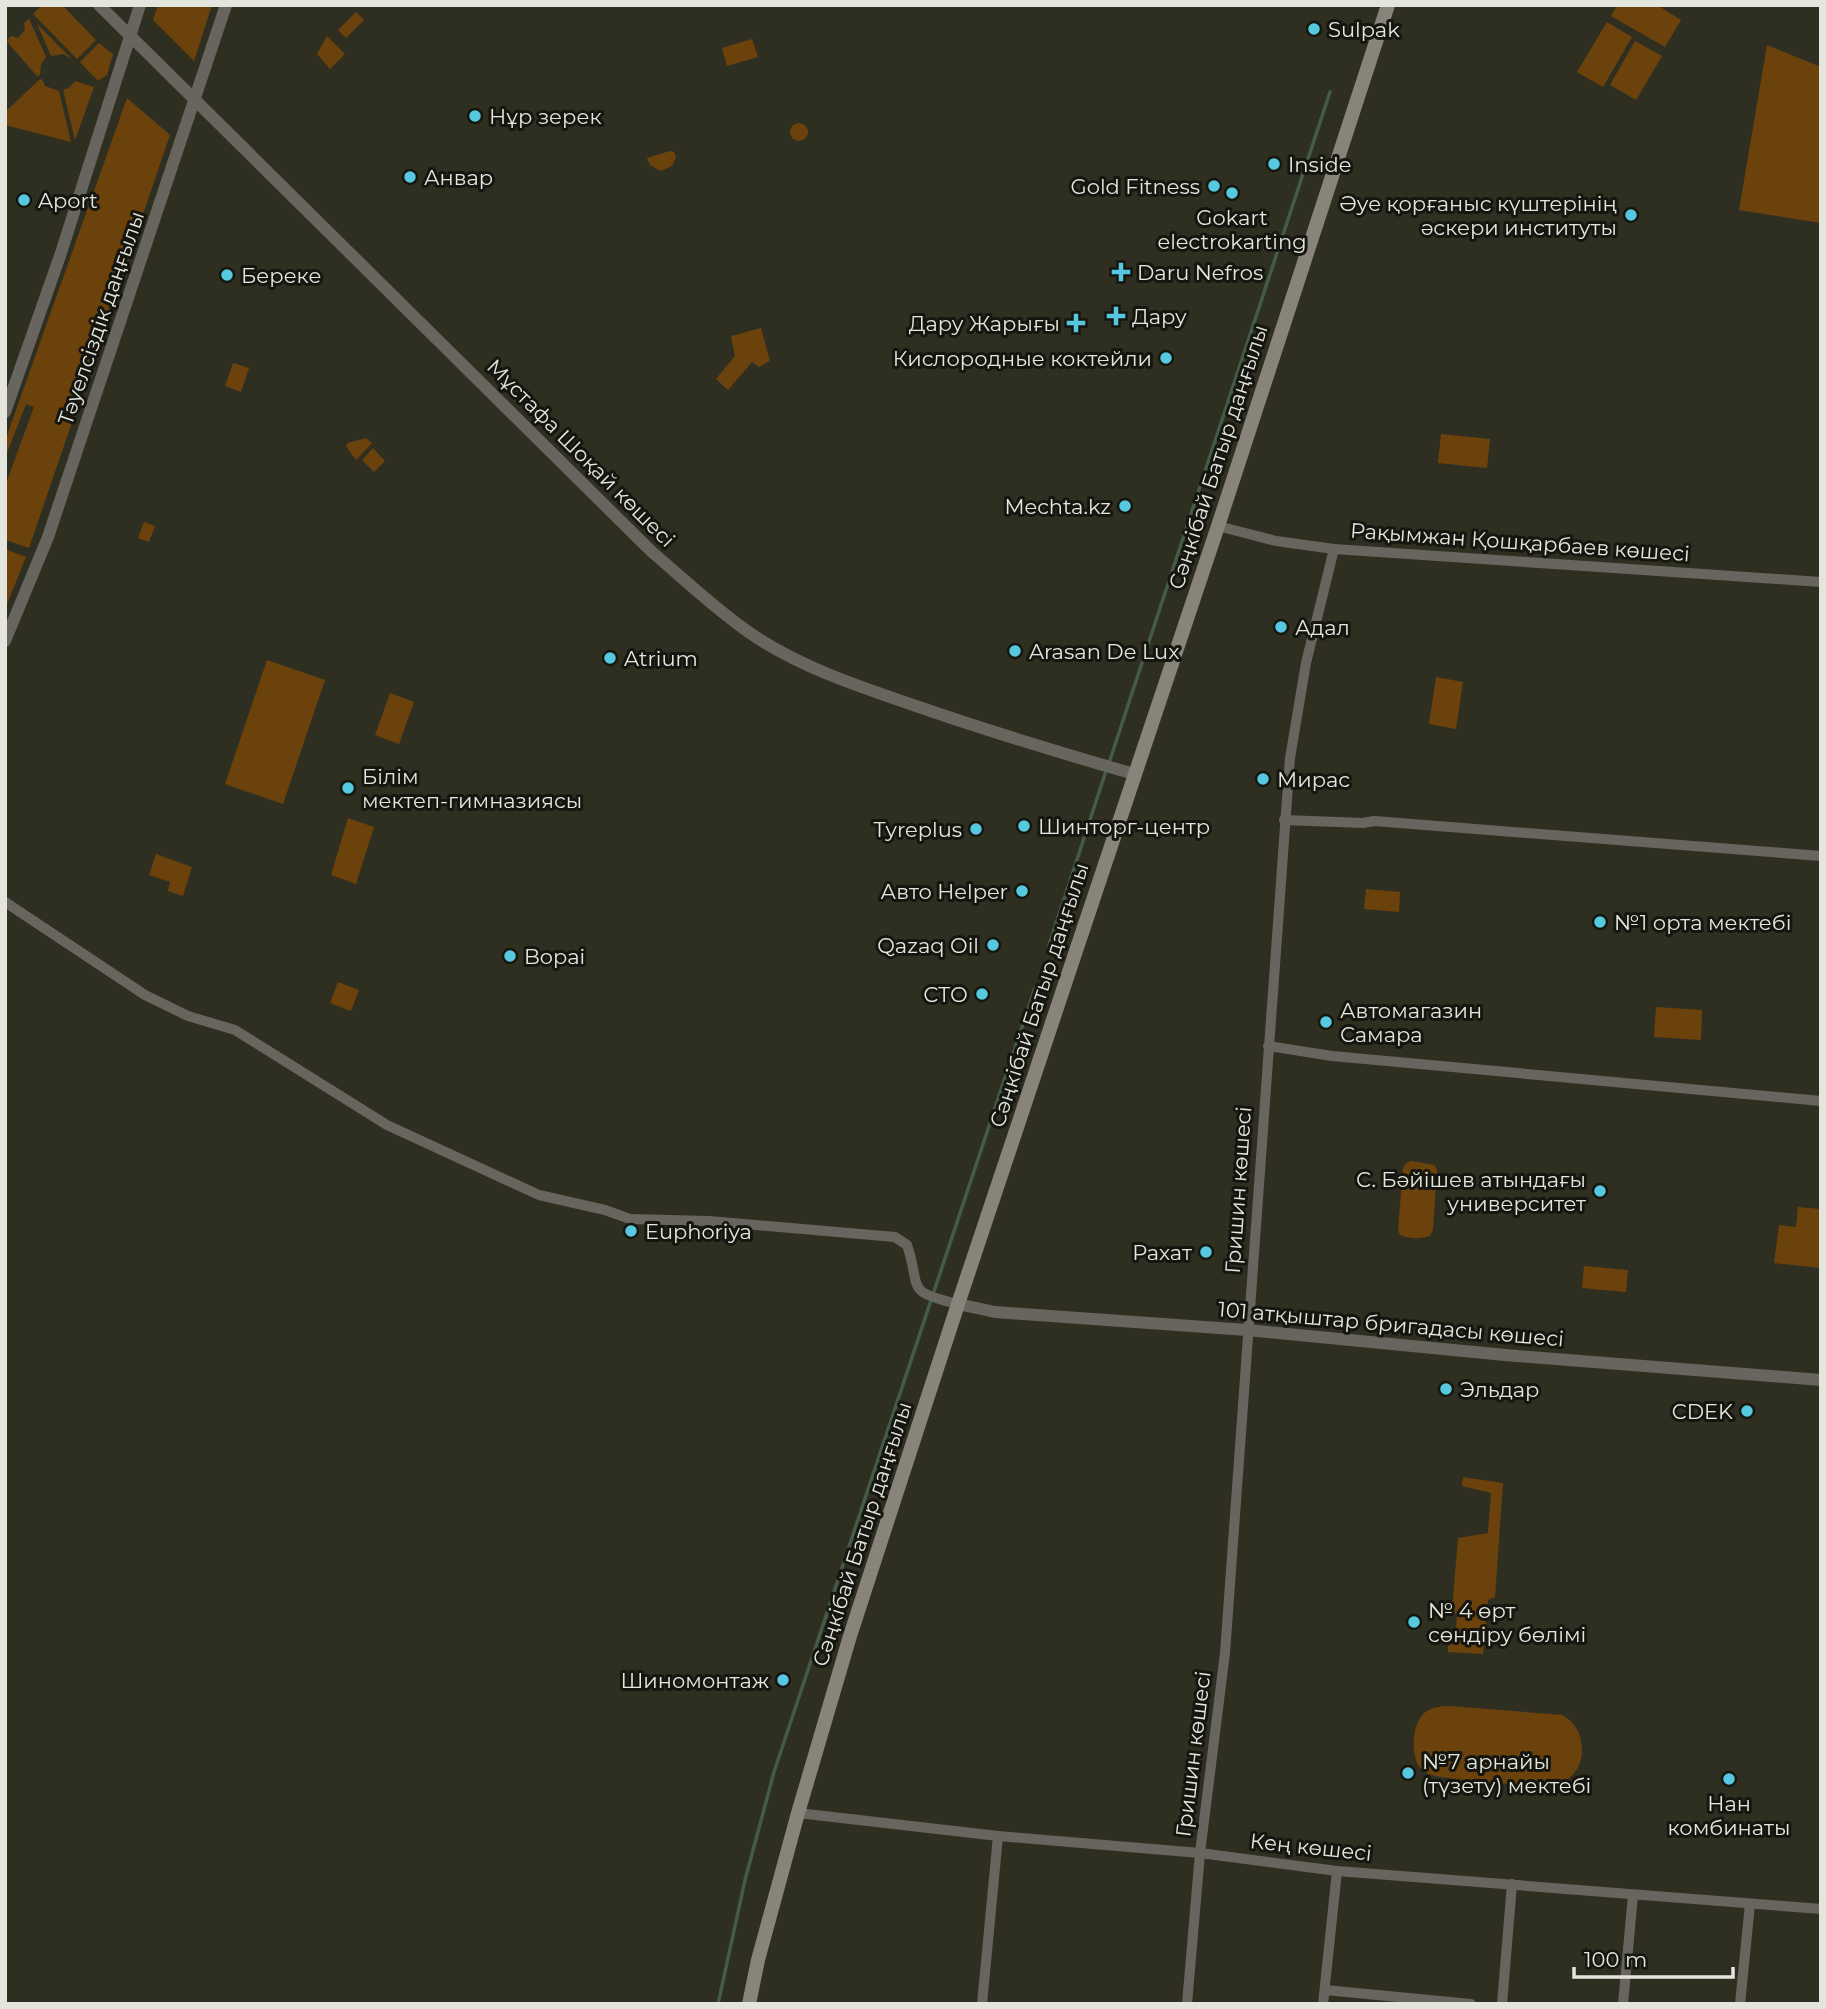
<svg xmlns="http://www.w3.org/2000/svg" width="1826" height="2009" viewBox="0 0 1826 2009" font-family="Montserrat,sans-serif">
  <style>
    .green { fill: #6c420c }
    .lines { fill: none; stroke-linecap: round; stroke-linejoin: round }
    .stream { stroke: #445b48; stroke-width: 3.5 }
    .minor { stroke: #68655f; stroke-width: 10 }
    .tertiary { stroke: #68655f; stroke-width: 12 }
    .secondary { stroke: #89847a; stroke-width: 14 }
    .poi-dot { fill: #56c9e1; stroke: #161610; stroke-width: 2.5 }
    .labels { text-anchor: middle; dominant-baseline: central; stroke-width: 6; stroke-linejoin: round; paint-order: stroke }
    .poi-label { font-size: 21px; fill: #e4e5dc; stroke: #161610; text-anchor: start }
    .street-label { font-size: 21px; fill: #e4e5dc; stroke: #161610 }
  </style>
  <rect width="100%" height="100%" fill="#2f2f21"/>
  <g class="green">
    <path d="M42 5H62L96 40 77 59 33 14Z"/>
    <path d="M158 5H212L194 61 153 20Z"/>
    <path d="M1617 5H1657L1681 20 1665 47 1611 16Z"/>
    <path d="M356 12 364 20 346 38 338 30Z"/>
    <path d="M29 19 46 57 41 64 40 75 37 76 9 44 7 40 11 36 18 38 25 30 24 23Z"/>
    <path d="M1607 22 1632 37 1603 87 1577 72Z"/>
    <path d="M37 24 72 59 63 54 51 56Z"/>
    <path d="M327 36 345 54 330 69 317 54Z"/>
    <path d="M752 39 758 57 727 66 722 48Z"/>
    <path d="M1635 41 1662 56 1636 100 1610 85Z"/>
    <path d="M99 43 113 54 107 75 98 81 80 62Z"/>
    <path d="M1767 45 1821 67V223L1739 210Z"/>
    <path d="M42 79 45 86 59 91 71 142 5 125V112L39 80Z"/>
    <path d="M75 81 94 87 75 140 63 90 69 88Z"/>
    <path d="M127 98 170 135 29 548 5 540V486L34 407 26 404 5 458V441Z"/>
    <circle cx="799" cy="132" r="9"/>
    <path d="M670 151 674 152 676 157 672 166 661 171 650 165 647 158Z"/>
    <path d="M761 328 770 361 759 367 752 362 728 390 716 379 735 356 731 336Z"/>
    <path d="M233 363 249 368 241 392 225 386Z"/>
    <path d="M1441 434 1490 439 1487 468 1438 463Z"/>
    <path d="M366 438 372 443 356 460 346 446 348 443Z"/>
    <path d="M373 448 385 461 374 472 362 460Z"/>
    <path d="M144 522 155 526 149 542 138 538Z"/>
    <path d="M5 549 26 557 5 609Z"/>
    <path d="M267 660 325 680 283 804 225 784Z"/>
    <path d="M1436 677 1463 682 1456 729 1429 724Z"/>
    <path d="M390 693 414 702 399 744 375 735Z"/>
    <path d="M348 818 374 827 356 884 331 875Z"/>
    <path d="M156 854 192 867 183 896 168 891 170 882 149 875Z"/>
    <path d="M1366 889 1400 892 1399 912 1364 909Z"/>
    <path d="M338 982 359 990 351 1011 330 1003Z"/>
    <path d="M1656 1007 1702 1010 1701 1040 1654 1037Z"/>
    <path d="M1412 1161 1435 1165 1437 1171 1433 1230 1430 1236C1421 1239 1409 1239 1400 1235L1398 1230 1403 1168 1406 1163Z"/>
    <path d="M1798 1207 1821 1209V1268L1774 1263 1779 1225 1796 1227Z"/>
    <path d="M1584 1266 1628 1270 1626 1292 1582 1288Z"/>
    <path d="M1463 1477 1503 1483 1495 1597 1488 1600 1483 1654 1448 1652V1646L1455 1642 1457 1615 1452 1610 1458 1538 1488 1533 1491 1493 1462 1486Z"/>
    <path d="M1450 1706 1562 1715C1576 1723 1581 1733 1582 1750 1582 1765 1574 1778 1560 1783 1541 1789 1453 1780 1431 1775 1429 1774 1422 1771 1421 1769 1409 1755 1412 1720 1427 1711 1434 1707 1442 1706 1450 1706Z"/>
  </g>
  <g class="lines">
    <g class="stream">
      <path d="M1109 763 1330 92"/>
      <path d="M1049 945 1106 771"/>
      <path d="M718 2004 745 1880 774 1772 1035 988"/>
    </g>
    <g class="minor">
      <path d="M1218 526 1276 541 1334 549 1821 582"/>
      <path d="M1284 820 1363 823 1374 821 1821 856"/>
      <path d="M5 902 145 995 188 1016 235 1030 387 1125 539 1195 605 1210 630 1219 709 1221 895 1237 907 1245C922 1289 903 1291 958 1304"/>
      <path d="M1268 1046 1332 1056 1821 1101"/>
      <path d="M798 1813 998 1836 1200 1853 1337 1871 1821 1909"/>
      <path d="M1325 1990 1471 2004"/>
      <path d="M982 2004 998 1836"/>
      <path d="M1187 2004 1200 1853 1225 1653 1290 758 1306 663 1334 549"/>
      <path d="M1323 2004 1337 1871"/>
      <path d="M1502 2004 1512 1884"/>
      <path d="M1623 2004 1633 1895"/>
      <path d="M1740 2004 1750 1904"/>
    </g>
    <g class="tertiary">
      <path d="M99 5 652 552C684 579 715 609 750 633 799 667 860 687 916 706 988 731 1061 753 1134 774"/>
      <path d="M5 412 61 253 140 5"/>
      <path d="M5 641 48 537 226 5"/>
      <path d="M958 1304 995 1312 1247 1330 1505 1355 1821 1380"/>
    </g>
    <path class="secondary" d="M749 2004 758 1960 798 1813 850 1636 958 1304 1218 526 1388 5"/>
  </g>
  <g class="poi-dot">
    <circle cx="1314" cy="29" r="7"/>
    <circle cx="475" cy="116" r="7"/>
    <circle cx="1274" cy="164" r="7"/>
    <circle cx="410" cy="177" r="7"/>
    <circle cx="1214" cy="186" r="7"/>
    <circle cx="1232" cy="193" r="7"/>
    <circle cx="24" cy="200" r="7"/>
    <circle cx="1631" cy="215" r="7"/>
    <path d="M1117.5 261.5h7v7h7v7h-7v7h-7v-7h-7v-7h7z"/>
    <circle cx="227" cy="275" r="7"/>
    <path d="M1112.5 305.5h7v7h7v7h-7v7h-7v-7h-7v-7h7z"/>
    <path d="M1072.5 312.5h7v7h7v7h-7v7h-7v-7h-7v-7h7z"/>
    <circle cx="1166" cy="358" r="7"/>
    <circle cx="1125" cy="506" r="7"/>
    <circle cx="1281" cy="627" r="7"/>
    <circle cx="1015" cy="651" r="7"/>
    <circle cx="610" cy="658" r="7"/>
    <circle cx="1263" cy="779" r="7"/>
    <circle cx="348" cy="788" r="7"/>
    <circle cx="1024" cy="826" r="7"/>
    <circle cx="976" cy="829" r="7"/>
    <circle cx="1022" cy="891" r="7"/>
    <circle cx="1600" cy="922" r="7"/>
    <circle cx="993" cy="945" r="7"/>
    <circle cx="510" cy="956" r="7"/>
    <circle cx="982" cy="994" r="7"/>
    <circle cx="1326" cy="1022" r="7"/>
    <circle cx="1600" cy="1191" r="7"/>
    <circle cx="631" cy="1231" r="7"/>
    <circle cx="1206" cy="1252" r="7"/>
    <circle cx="1446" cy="1389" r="7"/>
    <circle cx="1747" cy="1411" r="7"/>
    <circle cx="1414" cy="1622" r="7"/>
    <circle cx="783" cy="1680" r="7"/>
    <circle cx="1408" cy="1773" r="7"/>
    <circle cx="1729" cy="1779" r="7"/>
  </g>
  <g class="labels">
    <g class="poi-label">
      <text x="1328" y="29">Sulpak</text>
      <text x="489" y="116">Нұр зерек</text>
      <text x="1288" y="164">Inside</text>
      <text x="424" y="177">Анвар</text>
      <text x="1200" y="186" text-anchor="end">Gold Fitness</text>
      <text x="38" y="200">Aport</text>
      <text x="1617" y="203" text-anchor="end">Әуе қорғаныс күштерінің<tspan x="1617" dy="24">әскери институты</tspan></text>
      <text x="1232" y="217" text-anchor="middle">Gokart<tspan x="1232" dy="24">electrokarting</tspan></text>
      <text x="1137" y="272">Daru Nefros</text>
      <text x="241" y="275">Береке</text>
      <text x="1132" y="316">Дару</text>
      <text x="1060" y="323" text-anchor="end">Дару Жарығы</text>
      <text x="1152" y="358" text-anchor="end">Кислородные коктейли</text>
      <text x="1111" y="506" text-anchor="end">Mechta.kz</text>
      <text x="1295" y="627">Адал</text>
      <text x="1029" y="651">Arasan De Lux</text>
      <text x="624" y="658">Atrium</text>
      <text x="362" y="776">Білім<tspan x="362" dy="24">мектеп-гимназиясы</tspan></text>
      <text x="1277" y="779">Мирас</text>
      <text x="1038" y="826">Шинторг-центр</text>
      <text x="962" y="829" text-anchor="end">Tyreplus</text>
      <text x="1008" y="891" text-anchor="end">Авто Helper</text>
      <text x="1614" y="922">№1 орта мектебі</text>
      <text x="979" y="945" text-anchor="end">Qazaq Oil</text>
      <text x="524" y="956">Bopai</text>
      <text x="968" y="994" text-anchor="end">СТО</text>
      <text x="1340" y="1010">Автомагазин<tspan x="1340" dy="24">Самара</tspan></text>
      <text x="1586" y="1179" text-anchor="end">С. Бәйішев атындағы<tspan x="1586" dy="24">университет</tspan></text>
      <text x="645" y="1231">Euphoriya</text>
      <text x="1192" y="1252" text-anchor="end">Рахат</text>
      <text x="1460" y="1389">Эльдар</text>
      <text x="1733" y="1411" text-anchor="end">CDEK</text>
      <text x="1428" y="1610">№ 4 өрт<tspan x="1428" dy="24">сөндіру бөлімі</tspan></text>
      <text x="769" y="1680" text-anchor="end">Шиномонтаж</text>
      <text x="1422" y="1761">№7 арнайы<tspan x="1422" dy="24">(түзету) мектебі</tspan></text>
      <text x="1729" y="1803" text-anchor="middle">Нан<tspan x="1729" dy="24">комбинаты</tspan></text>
    </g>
    <g class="street-label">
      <text transform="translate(101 318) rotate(-71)">Тәуелсіздік даңғылы</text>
      <text transform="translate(581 453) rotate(45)">Мұстафа Шоқай көшесі</text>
      <text transform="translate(1218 457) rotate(-72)">Сәңкібай Батыр даңғылы</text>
      <text transform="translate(1520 542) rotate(4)">Рақымжан Қошқарбаев көшесі</text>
      <text transform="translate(1039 995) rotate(-72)">Сәңкібай Батыр даңғылы</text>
      <text transform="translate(1238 1190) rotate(-86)">Гришин көшесі</text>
      <text transform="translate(1391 1324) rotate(5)">101 атқыштар бригадасы көшесі</text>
      <text transform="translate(862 1534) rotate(-72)">Сәңкібай Батыр даңғылы</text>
      <text transform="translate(1193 1754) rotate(-83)">Гришин көшесі</text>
      <text transform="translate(1311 1847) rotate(6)">Кең көшесі</text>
    </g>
  </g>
  <rect width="1826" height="2009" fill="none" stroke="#e4e5dc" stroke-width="14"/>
  <path d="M1574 1967v10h159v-10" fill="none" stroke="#e4e5dc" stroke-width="3.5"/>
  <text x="1584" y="1967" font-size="21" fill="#e4e5dc" stroke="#161610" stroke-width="5" paint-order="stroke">100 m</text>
</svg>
